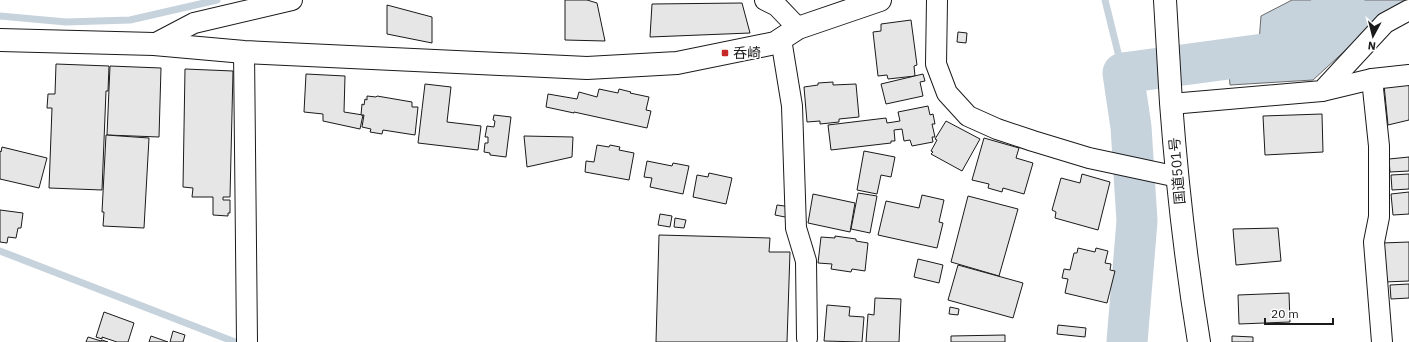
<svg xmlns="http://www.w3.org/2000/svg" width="1409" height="342" viewBox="0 0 1409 342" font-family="'IBM Plex Sans','Noto Sans JP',sans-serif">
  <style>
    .water { fill: #c6d2dc; stroke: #6a6a6a }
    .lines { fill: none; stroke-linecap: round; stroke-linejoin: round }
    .stream { stroke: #c6d2dc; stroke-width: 7 }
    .river { stroke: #c6d2dc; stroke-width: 41 }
    .building { fill: #e6e6e6; stroke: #1a1a1a }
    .minor-casing { stroke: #1a1a1a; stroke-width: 22 }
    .tertiary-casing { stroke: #1a1a1a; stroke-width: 24 }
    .trunk-casing { stroke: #1a1a1a; stroke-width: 24 }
    .minor { stroke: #fff; stroke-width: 20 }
    .tertiary { stroke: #fff; stroke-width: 22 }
    .trunk { stroke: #fff; stroke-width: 22 }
    .poi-dot { fill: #c62828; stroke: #fff; stroke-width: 1.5 }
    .labels { text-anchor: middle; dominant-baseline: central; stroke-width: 3; stroke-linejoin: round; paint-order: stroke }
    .poi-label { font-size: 14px; fill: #1a1a1a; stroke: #fff; text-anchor: start }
    .street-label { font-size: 14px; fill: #1a1a1a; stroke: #fff }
  </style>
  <rect width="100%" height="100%" fill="#fff"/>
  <path class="water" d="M1292 0H1407L1388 11 1313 80 1230 85 1227 46 1259 42 1261 16Z"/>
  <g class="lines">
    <g class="stream">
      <path d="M1105 0 1123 73"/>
      <path d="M0 16 66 22 130 20 217 0"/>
      <path d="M0 251 235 342"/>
    </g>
    <path class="river" d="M1127 342 1137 221 1131 127 1123 73 1294 50 1330 10 1344 0"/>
  </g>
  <g class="building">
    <path d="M565 0H587L597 3 605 41 565 40Z"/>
    <path d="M742 3 750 33 650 37 652 4Z"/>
    <path d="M387 5 432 17V43L387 34Z"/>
    <path d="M911 20 917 65 914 66 915 76 888 79 887 75 878 76 873 32 881 31V24Z"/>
    <path d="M958 32 967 33 966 43 957 42Z"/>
    <path d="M56 64 109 66 108 91H106L102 190 49 188 52 108H47L48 94H55Z"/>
    <path d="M110 66 161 68 159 137 107 135Z"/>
    <path d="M185 69 233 71 230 197H223V200H230V213H228V216L213 215V197H192L193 188 183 187Z"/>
    <path d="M306 74 345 76 344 112 363 115 360 129 323 121V114L304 112Z"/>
    <path d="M923 74 925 81 920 82 923 96 886 104 881 84Z"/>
    <path d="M833 82V85L856 84 859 117 839 119V122L820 124V121L807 122 804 87 818 85V83Z"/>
    <path d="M1409 83V120L1388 125 1384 85Z"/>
    <path d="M425 84 451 87 447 122 481 126 478 150 418 143Z"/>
    <path d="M599 89 618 93 619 89 631 92 630 93 649 97 646 110 651 111 647 128 574 112V113L546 107 548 94 577 99 579 92 597 97Z"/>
    <path d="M367 96 376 97 377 96 412 102V107H418L415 135 383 130 382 134 370 132 371 129 362 127 364 115H361L362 104 364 105 365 99 367 100Z"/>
    <path d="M928 106 930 115 933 114 935 124H932L935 137H932L933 142 912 146 910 140 904 141 902 129 894 130 895 141H891V143L831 150 828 125 886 118 887 123 900 121 898 112Z"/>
    <path d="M1322 114 1323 152 1265 155 1263 116Z"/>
    <path d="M494 115 511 117 506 157 490 155V153L484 152 485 143H488V137H485L487 126 494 127 495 121 493 120Z"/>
    <path d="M946 121 980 139 962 171 931 154 933 152 931 151 937 140 935 139Z"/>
    <path d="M106 135 149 138 144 228 103 226 104 212H102Z"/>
    <path d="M524 136 573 137 572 157 527 167Z"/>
    <path d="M984 138 1019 148 1016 158 1033 163 1024 194 1003 188 1002 192 988 188 989 184 972 180Z"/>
    <path d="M597 145 609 147 610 145 620 147 619 150 634 153 629 180 585 172 586 161 594 162Z"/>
    <path d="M2 147 47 158 39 188 0 179V151L1 152Z"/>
    <path d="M864 151 895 157 891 177 881 175 877 194 857 190Z"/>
    <path d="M1409 157V171L1390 172 1389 159Z"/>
    <path d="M647 161 672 166 673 163 689 166 683 194 650 187 652 178 644 177Z"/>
    <path d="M709 173 732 178 726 204 693 197 697 175 708 177Z"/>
    <path d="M1082 174 1110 182 1098 230 1055 218 1056 212 1052 210 1061 178 1080 183Z"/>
    <path d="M1409 174V189L1392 190 1391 175Z"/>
    <path d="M1409 192V214L1393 215 1391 194Z"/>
    <path d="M858 193 877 196 870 233 851 229Z"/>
    <path d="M813 194 855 203 850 232 808 223Z"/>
    <path d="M922 195 944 200 939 222 943 223 937 248 878 235 886 201 919 208Z"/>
    <path d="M968 196 1018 209 999 276 951 262Z"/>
    <path d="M777 205 792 207 790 218 775 215Z"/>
    <path d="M0 210 23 213 21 228H18L16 238 8 237 7 243 0 242Z"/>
    <path d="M660 214 672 216 670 227 658 225Z"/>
    <path d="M675 218 686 220 684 228 674 227Z"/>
    <path d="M1278 228 1281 261 1236 265 1233 229Z"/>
    <path d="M659 235 770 238 769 252H790L787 342H656Z"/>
    <path d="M835 236 856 239V241L868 243 865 271 852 269 851 272 831 269 832 264 818 263 821 237 835 238Z"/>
    <path d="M1409 242V281L1384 282 1382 243Z"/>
    <path d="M1078 248 1095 252 1096 248 1108 251 1105 263 1111 264 1110 270 1115 271 1107 303 1065 293 1068 279 1062 278 1064 269 1070 270 1074 253H1077Z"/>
    <path d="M918 259 943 265 939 283 914 277Z"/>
    <path d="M958 265 1023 283 1013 318 948 300Z"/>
    <path d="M1409 284V298L1391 299 1390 285Z"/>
    <path d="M1289 293 1290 322 1239 324 1238 295Z"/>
    <path d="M875 298 901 299 899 342H866L868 314 874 315Z"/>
    <path d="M827 305 850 307 849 316 864 317 862 342 824 341Z"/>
    <path d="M950 307 959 309 958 315 949 314Z"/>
    <path d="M104 312 134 323 128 342H117L102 337V339L96 337Z"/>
    <path d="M1058 325 1086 328 1085 337 1057 334Z"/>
    <path d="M173 331 185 335 183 342H170Z"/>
    <path d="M1005 335V342H951V336Z"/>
    <path d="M151 336 168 342H149Z"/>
    <path d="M1232 336 1253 337V342H1232Z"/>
    <path d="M88 337 101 341 102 340 108 342H86Z"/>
  </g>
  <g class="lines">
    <g class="minor-casing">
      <g id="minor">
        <path d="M765 0 777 6 798 28"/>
        <path d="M937 0 936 64 947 93 968 116 997 129 1033 141 1089 158 1178 177"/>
        <path d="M781 39 792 106 796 228 806 261 807 338"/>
        <path d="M154 44 194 23 292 0"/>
        <path d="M244 52 247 342"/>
        <path d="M1322 91 1372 79"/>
        <path d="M1171 104 1322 91 1385 23 1409 10"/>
        <path d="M1382 342 1374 242 1379 217V146L1372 79 1409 75"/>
      </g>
    </g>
    <g class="tertiary-casing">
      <path id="tertiary" d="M0 40 154 44 244 52 587 68 677 63 775 43 798 28 880 0"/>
    </g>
    <g class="trunk-casing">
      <path id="trunk" d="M1165 0C1167 34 1169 69 1171 103 1177 183 1186 263 1199 342"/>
    </g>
    <use href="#minor" class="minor"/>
    <use href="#tertiary" class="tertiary"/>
    <use href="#trunk" class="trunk"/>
  </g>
  <rect class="poi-dot" x="721" y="49" width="8" height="8" rx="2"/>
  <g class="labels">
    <g class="poi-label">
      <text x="733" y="53">呑崎</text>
    </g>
    <g class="street-label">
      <text transform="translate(1177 171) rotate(-95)">国道501号</text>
    </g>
  </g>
  <g transform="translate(1373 36) rotate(187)" stroke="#ffffff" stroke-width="3" paint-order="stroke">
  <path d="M0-3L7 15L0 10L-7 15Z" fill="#1a1a1a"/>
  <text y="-6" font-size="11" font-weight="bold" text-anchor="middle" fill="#1a1a1a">N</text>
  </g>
  <path d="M1265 318v6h68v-6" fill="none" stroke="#1a1a1a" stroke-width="2"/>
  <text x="1271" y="318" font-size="12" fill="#1a1a1a" stroke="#ffffff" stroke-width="3" paint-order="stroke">20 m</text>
</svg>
